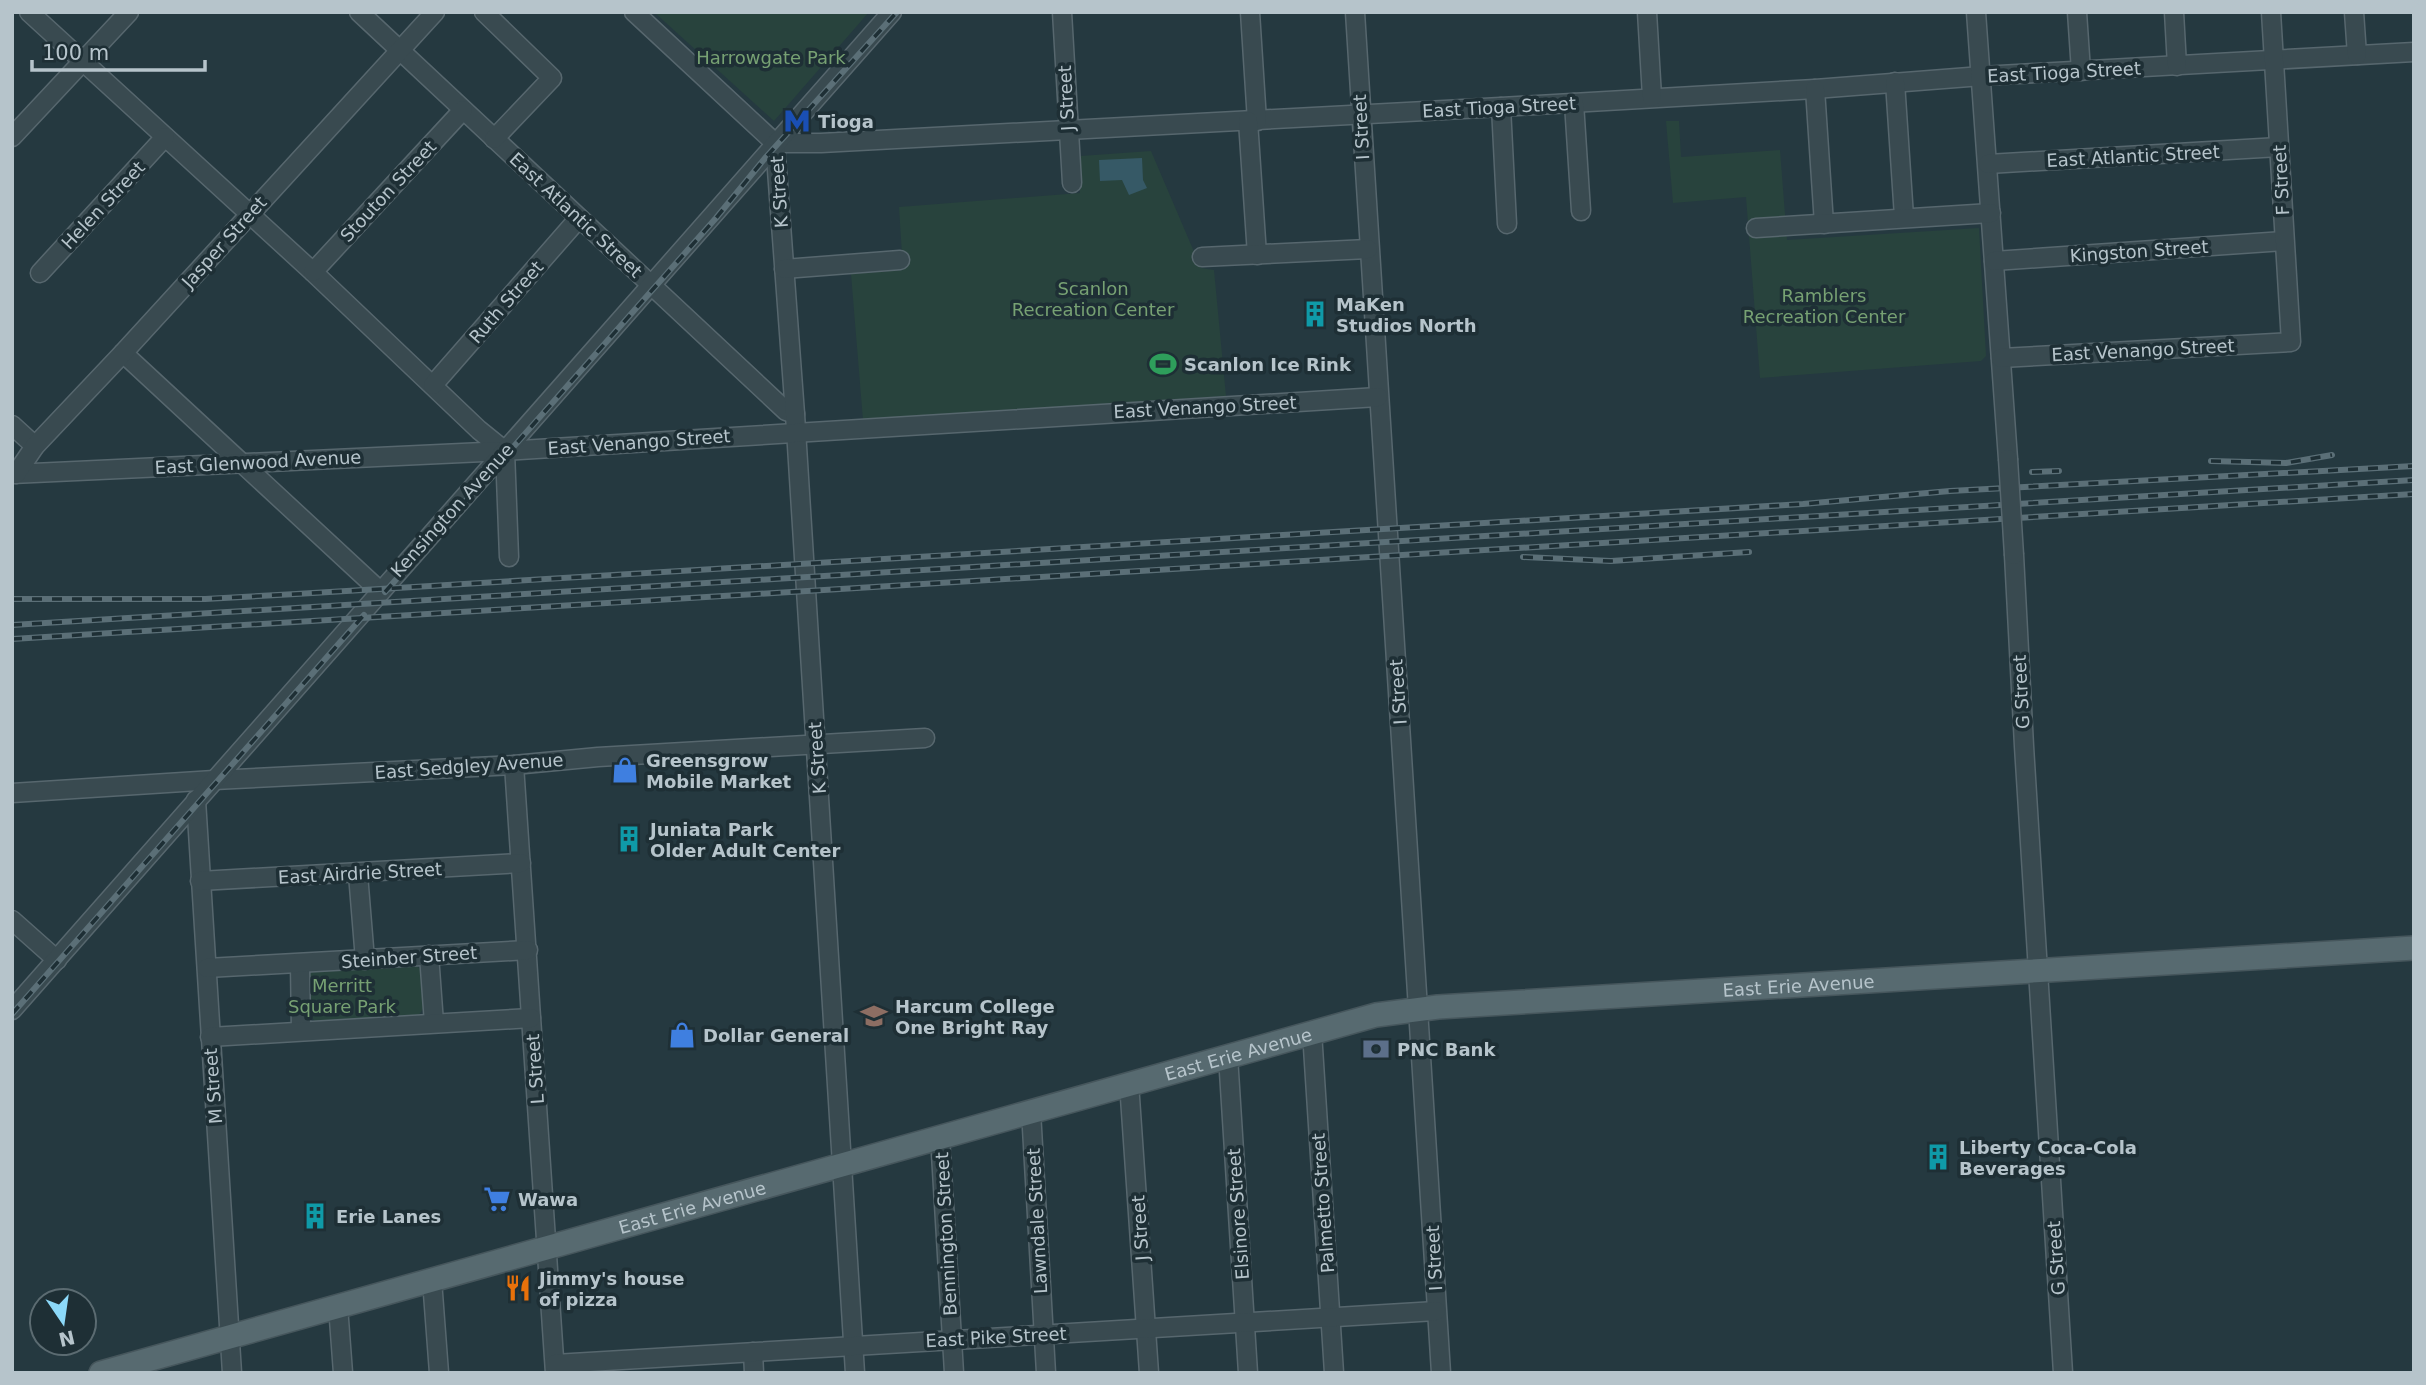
<svg xmlns="http://www.w3.org/2000/svg" width="2426" height="1385" viewBox="0 0 2426 1385" font-family="'DejaVu Sans',sans-serif">
  <style>
    .green { fill: #28433d }
    .water { fill: #365966 }
    .lines { fill: none; stroke-linecap: round; stroke-linejoin: round }
    .minor-casing { stroke: #57676e; stroke-width: 21 }
    .major-casing { stroke: #46565c; stroke-width: 26 }
    .minor { stroke: #394a50; stroke-width: 18 }
    .major { stroke: #576a70; stroke-width: 23 }
    .rail-casing { stroke: #5b6f77; stroke-width: 6 }
    .rail { stroke: #1e2f35; stroke-width: 3.5; stroke-dasharray: 10; stroke-linecap: butt }
    .minor-bridge-casing { stroke: #57676e; stroke-width: 21; stroke-linecap: butt }
    .minor-bridge { stroke: #394a50; stroke-width: 18 }
    .labels { text-anchor: middle; dominant-baseline: central; stroke-width: 7; stroke-linejoin: round; paint-order: stroke }
    .park-label { font-size: 18px; fill: #77a173; stroke: #1e2f35 }
    .street-label { font-size: 18px; fill: #b6c4cb; stroke: #1e2f35 }
    .poi-label { font-size: 18px; font-weight: bold; fill: #b6c4cb; stroke: #1e2f35; text-anchor: start }
  </style>
  <rect width="100%" height="100%" fill="#253940"/>
  <g class="green">
    <path d="M654 12H869L774 121Z"/>
    <path d="M1666 121H1679L1681 157 1780 150 1787 240 1979 228 1986 356 1981 361 1760 378 1746 197 1673 203Z"/>
    <path d="M1151 151 1201 268 1214 270 1226 396 863 420 851 274 903 270 899 207 1080 193V156Z"/>
    <path d="M415 965 423 971C425 991 431 1009 412 1020L318 1024 309 1015 307 977 312 971 320 968Z"/>
  </g>
  <path class="water" d="M1142 158 1143 180 1147 188 1129 195 1122 180 1100 181 1099 160Z"/>
  <g class="lines">
    <g class="minor-casing">
      <g id="minor">
        <path d="M29 12 313 272 479 430 505 451"/>
        <path d="M359 12 786 411 795 414"/>
        <path d="M484 12 552 78 494 139"/>
        <path d="M634 12 775 143H821L1501 107 1815 89 1982 76 2414 52"/>
        <path d="M1062 12 1072 183"/>
        <path d="M1250 12 1257 121"/>
        <path d="M1355 12 1441 1373"/>
        <path d="M1647 12 1652 97"/>
        <path d="M1976 12 2008 459"/>
        <path d="M2077 12 2081 71"/>
        <path d="M2174 12 2177 66"/>
        <path d="M2354 12 2357 55"/>
        <path d="M1895 82 1904 217"/>
        <path d="M1815 89 1824 224"/>
        <path d="M1574 103 1581 211"/>
        <path d="M1501 107 1507 224"/>
        <path d="M1248 121 1257 255"/>
        <path d="M12 137 129 12"/>
        <path d="M775 143 795 414 855 1373"/>
        <path d="M1988 164 2279 147"/>
        <path d="M1756 228 1991 213"/>
        <path d="M1202 257 1368 249"/>
        <path d="M1994 261 2284 241"/>
        <path d="M784 269 900 260"/>
        <path d="M313 272 463 110"/>
        <path d="M40 273 165 137"/>
        <path d="M123 353 380 591"/>
        <path d="M2001 358 2291 342 2271 12"/>
        <path d="M433 385 579 218"/>
        <path d="M12 425 35 446"/>
        <path d="M505 451 509 557"/>
        <path d="M12 474 505 451 1378 397"/>
        <path d="M16 474 35 446 123 353 435 12"/>
        <path d="M2014 555 2024 746 2063 1373"/>
        <path d="M514 765 555 1373"/>
        <path d="M12 793 214 780 514 765 598 757 925 738"/>
        <path d="M196 800 232 1373"/>
        <path d="M358 874 365 960"/>
        <path d="M200 881 521 863"/>
        <path d="M12 920 57 960"/>
        <path d="M429 955 434 1023"/>
        <path d="M300 964 301 1031"/>
        <path d="M207 968 528 950"/>
        <path d="M12 1010 892 12"/>
        <path d="M1312 1032 1334 1373"/>
        <path d="M210 1037 531 1018"/>
        <path d="M1228 1056 1248 1373"/>
        <path d="M1129 1083 1149 1373"/>
        <path d="M1031 1111 1046 1373"/>
        <path d="M940 1137 954 1373"/>
        <path d="M432 1280 439 1373"/>
        <path d="M338 1306 343 1373"/>
        <path d="M753 1352 754 1373"/>
        <path d="M555 1364 1436 1311"/>
      </g>
    </g>
    <g class="major-casing">
      <g id="major">
        <path id="s1" d="M101 1373 1376 1015 1438 1007 2414 948"/>
      </g>
    </g>
    <use href="#minor" class="minor"/>
    <use href="#major" class="major"/>
    <g class="rail-casing">
      <g id="rail">
        <path d="M2211 461 2286 463 2332 455"/>
        <path d="M2032 472 2059 471"/>
        <path d="M1523 557 1611 561 1749 552"/>
        <path d="M385 592 716 218 766 157 897 12"/>
        <path d="M12 599H205L296 594 1803 504 1950 491 2414 466"/>
        <path d="M12 625 2414 480"/>
        <path d="M12 639 2414 494"/>
        <path d="M12 1014 364 615"/>
      </g>
    </g>
    <use href="#rail" class="rail"/>
    <g class="minor-bridge-casing">
      <path id="minor-bridge" d="M2008 459 2014 555"/>
    </g>
    <use href="#minor-bridge" class="minor-bridge"/>
  </g>
  <defs>
    <g id="metro-bare" transform="scale(2.1)"><path d="M-5.5 5V-5H-3L0 0L3-5H5.5V5H3V-.5L0 4L-3-.5V5Z" fill="#1a4fb4" stroke="#1e2f35" stroke-width="2.5" paint-order="stroke"/></g>
    <g id="building-bare" transform="scale(2.1)"><path d="M-4-6H4V6H1V3H-1V6H-4ZM-2.5-4.3h1.7v1.8h-1.7ZM.8-4.3h1.7v1.8H.8ZM-2.5-1h1.7V.8h-1.7ZM.8-1h1.7V.8H.8Z" fill="#0f9aa8" stroke="#1e2f35" stroke-width="2.5" paint-order="stroke"/></g>
    <g id="stadium-bare" transform="scale(2.1)"><path d="M0-5a6.5 5 0 1 0 0 10a6.5 5 0 1 0 0-10ZM-3.5-1.8h7v3.6h-7Z" fill="#2e9e5b" stroke="#1e2f35" stroke-width="2.5" paint-order="stroke"/></g>
    <g id="shop-bare" transform="scale(2.1)"><path d="M-5-2.5h2.3a2.7 3.5 0 0 1 5.4 0H5L5.5 6h-11ZM-1.5-2.5h3a1.5 2.3 0 0 0-3 0Z" fill="#3f7fe0" stroke="#1e2f35" stroke-width="2.5" paint-order="stroke"/></g>
    <g id="university-bare" transform="scale(2.1)"><path d="M0-5L7-2L0 1L-7-2ZM-4 1L0 2.5L4 1V4Q0 6-4 4Z" fill="#8d6e63" stroke="#1e2f35" stroke-width="2.5" paint-order="stroke"/></g>
    <g id="bank-bare" transform="scale(2.1)"><path d="M-6-4H6V4H-6ZM0-2.3a2.3 2.3 0 1 0 0 4.6a2.3 2.3 0 1 0 0-4.6Z" fill="#5c6f8a" stroke="#1e2f35" stroke-width="2.5" paint-order="stroke"/></g>
    <g id="supermarket-bare" transform="scale(2.1)"><path d="M-6-5.5h2.5l.6 2H6L4.5 2H-2.5L-4.4-4H-6ZM-1.5 3.2a1.3 1.3 0 1 0 .1 0ZM3 3.2a1.3 1.3 0 1 0 .1 0Z" fill="#3f7fe0" stroke="#1e2f35" stroke-width="2.5" paint-order="stroke"/></g>
    <g id="restaurant-bare" transform="scale(2.1)"><path d="M-5-6h1v4h1v-4h1v4h1v-4h1v5L-1.5 .5V6h-2V.5L-5-1ZM5-6V6H3V1.5H1.5Q1.5-4 5-6Z" fill="#e8710a" stroke="#1e2f35" stroke-width="2.5" paint-order="stroke"/></g>
  </defs>
  <g fill-rule="evenodd">
    <use href="#metro-bare" x="797" y="121"/>
    <use href="#building-bare" x="1315" y="314"/>
    <use href="#stadium-bare" x="1163" y="364"/>
    <use href="#shop-bare" x="625" y="770"/>
    <use href="#building-bare" x="629" y="839"/>
    <use href="#university-bare" x="874" y="1016"/>
    <use href="#shop-bare" x="682" y="1035"/>
    <use href="#bank-bare" x="1376" y="1049"/>
    <use href="#building-bare" x="1938" y="1157"/>
    <use href="#supermarket-bare" x="497" y="1199"/>
    <use href="#building-bare" x="315" y="1216"/>
    <use href="#restaurant-bare" x="518" y="1288"/>
  </g>
  <g class="labels">
    <g class="park-label">
      <text x="771" y="57">Harrowgate Park</text>
      <text x="1093" y="288">Scanlon<tspan x="1093" dy="21">Recreation Center</tspan></text>
      <text x="1824" y="295">Ramblers<tspan x="1824" dy="21">Recreation Center</tspan></text>
      <text x="342" y="985">Merritt<tspan x="342" dy="21">Square Park</tspan></text>
    </g>
    <g class="street-label">
      <text transform="translate(2064 72) rotate(-3)">East Tioga Street</text>
      <text transform="translate(1066 98) rotate(-93)">J Street</text>
      <text transform="translate(1499 107) rotate(-3)">East Tioga Street</text>
      <text transform="translate(1361 127) rotate(-93)">I Street</text>
      <text transform="translate(2133 156) rotate(-3)">East Atlantic Street</text>
      <text transform="translate(2281 180) rotate(-93)">F Street</text>
      <text transform="translate(388 191) rotate(-47)">Stouton Street</text>
      <text transform="translate(779 192) rotate(-94)">K Street</text>
      <text transform="translate(103 205) rotate(-47)">Helen Street</text>
      <text transform="translate(576 215) rotate(43)">East Atlantic Street</text>
      <text transform="translate(224 242) rotate(-48)">Jasper Street</text>
      <text transform="translate(2139 251) rotate(-4)">Kingston Street</text>
      <text transform="translate(506 302) rotate(-49)">Ruth Street</text>
      <text transform="translate(2143 350) rotate(-3)">East Venango Street</text>
      <text transform="translate(1205 407) rotate(-3)">East Venango Street</text>
      <text transform="translate(639 442) rotate(-4)">East Venango Street</text>
      <text transform="translate(258 462) rotate(-3)">East Glenwood Avenue</text>
      <text transform="translate(452 510) rotate(-48)">Kensington Avenue</text>
      <text transform="translate(1398 692) rotate(-94)">I Street</text>
      <text transform="translate(2021 692) rotate(-93)">G Street</text>
      <text transform="translate(817 758) rotate(-94)">K Street</text>
      <text transform="translate(469 766) rotate(-4)">East Sedgley Avenue</text>
      <text transform="translate(360 873) rotate(-3)">East Airdrie Street</text>
      <text transform="translate(409 957) rotate(-4)">Steinber Street</text>
      <text stroke="none"><textPath href="#s1" startOffset="1748">East Erie Avenue</textPath></text>
      <text stroke="none"><textPath href="#s1" startOffset="1181">East Erie Avenue</textPath></text>
      <text transform="translate(535 1069) rotate(-94)">L Street</text>
      <text transform="translate(213 1086) rotate(-94)">M Street</text>
      <text transform="translate(1323 1203) rotate(-94)">Palmetto Street</text>
      <text stroke="none"><textPath href="#s1" startOffset="614">East Erie Avenue</textPath></text>
      <text transform="translate(1238 1214) rotate(-94)">Elsinore Street</text>
      <text transform="translate(1037 1221) rotate(-93)">Lawndale Street</text>
      <text transform="translate(1140 1228) rotate(-94)">J Street</text>
      <text transform="translate(946 1234) rotate(-93)">Bennington Street</text>
      <text transform="translate(1434 1258) rotate(-93)">I Street</text>
      <text transform="translate(2056 1258) rotate(-94)">G Street</text>
      <text transform="translate(996 1337) rotate(-3)">East Pike Street</text>
    </g>
    <g class="poi-label">
      <text x="818" y="121">Tioga</text>
      <text x="1336" y="304">MaKen<tspan x="1336" dy="21">Studios North</tspan></text>
      <text x="1184" y="364">Scanlon Ice Rink</text>
      <text x="646" y="760">Greensgrow<tspan x="646" dy="21">Mobile Market</tspan></text>
      <text x="650" y="829">Juniata Park<tspan x="650" dy="21">Older Adult Center</tspan></text>
      <text x="895" y="1006">Harcum College<tspan x="895" dy="21">One Bright Ray</tspan></text>
      <text x="703" y="1035">Dollar General</text>
      <text x="1397" y="1049">PNC Bank</text>
      <text x="1959" y="1147">Liberty Coca-Cola<tspan x="1959" dy="21">Beverages</tspan></text>
      <text x="518" y="1199">Wawa</text>
      <text x="336" y="1216">Erie Lanes</text>
      <text x="539" y="1278">Jimmy's house<tspan x="539" dy="21">of pizza</tspan></text>
    </g>
  </g>
  <rect width="2426" height="1385" fill="none" stroke="#b6c4cb" stroke-width="28"/>
  <g transform="translate(63 1322) rotate(167)"><circle r="33" fill="#1e2f35" stroke="#5b6b71" stroke-width="2"/>
  <path d="M0-5L12 26L0 18L-12 26Z" fill="#8cd9f9"/>
  <text y="-10" font-size="19" font-weight="bold" text-anchor="middle" fill="#b6c4cb">N</text>
  </g>
  <path d="M32 60v10h173v-10" fill="none" stroke="#b6c4cb" stroke-width="3.5"/>
  <text x="42" y="60" font-size="21" fill="#b6c4cb" stroke="#1e2f35" stroke-width="5" paint-order="stroke">100 m</text>
</svg>
